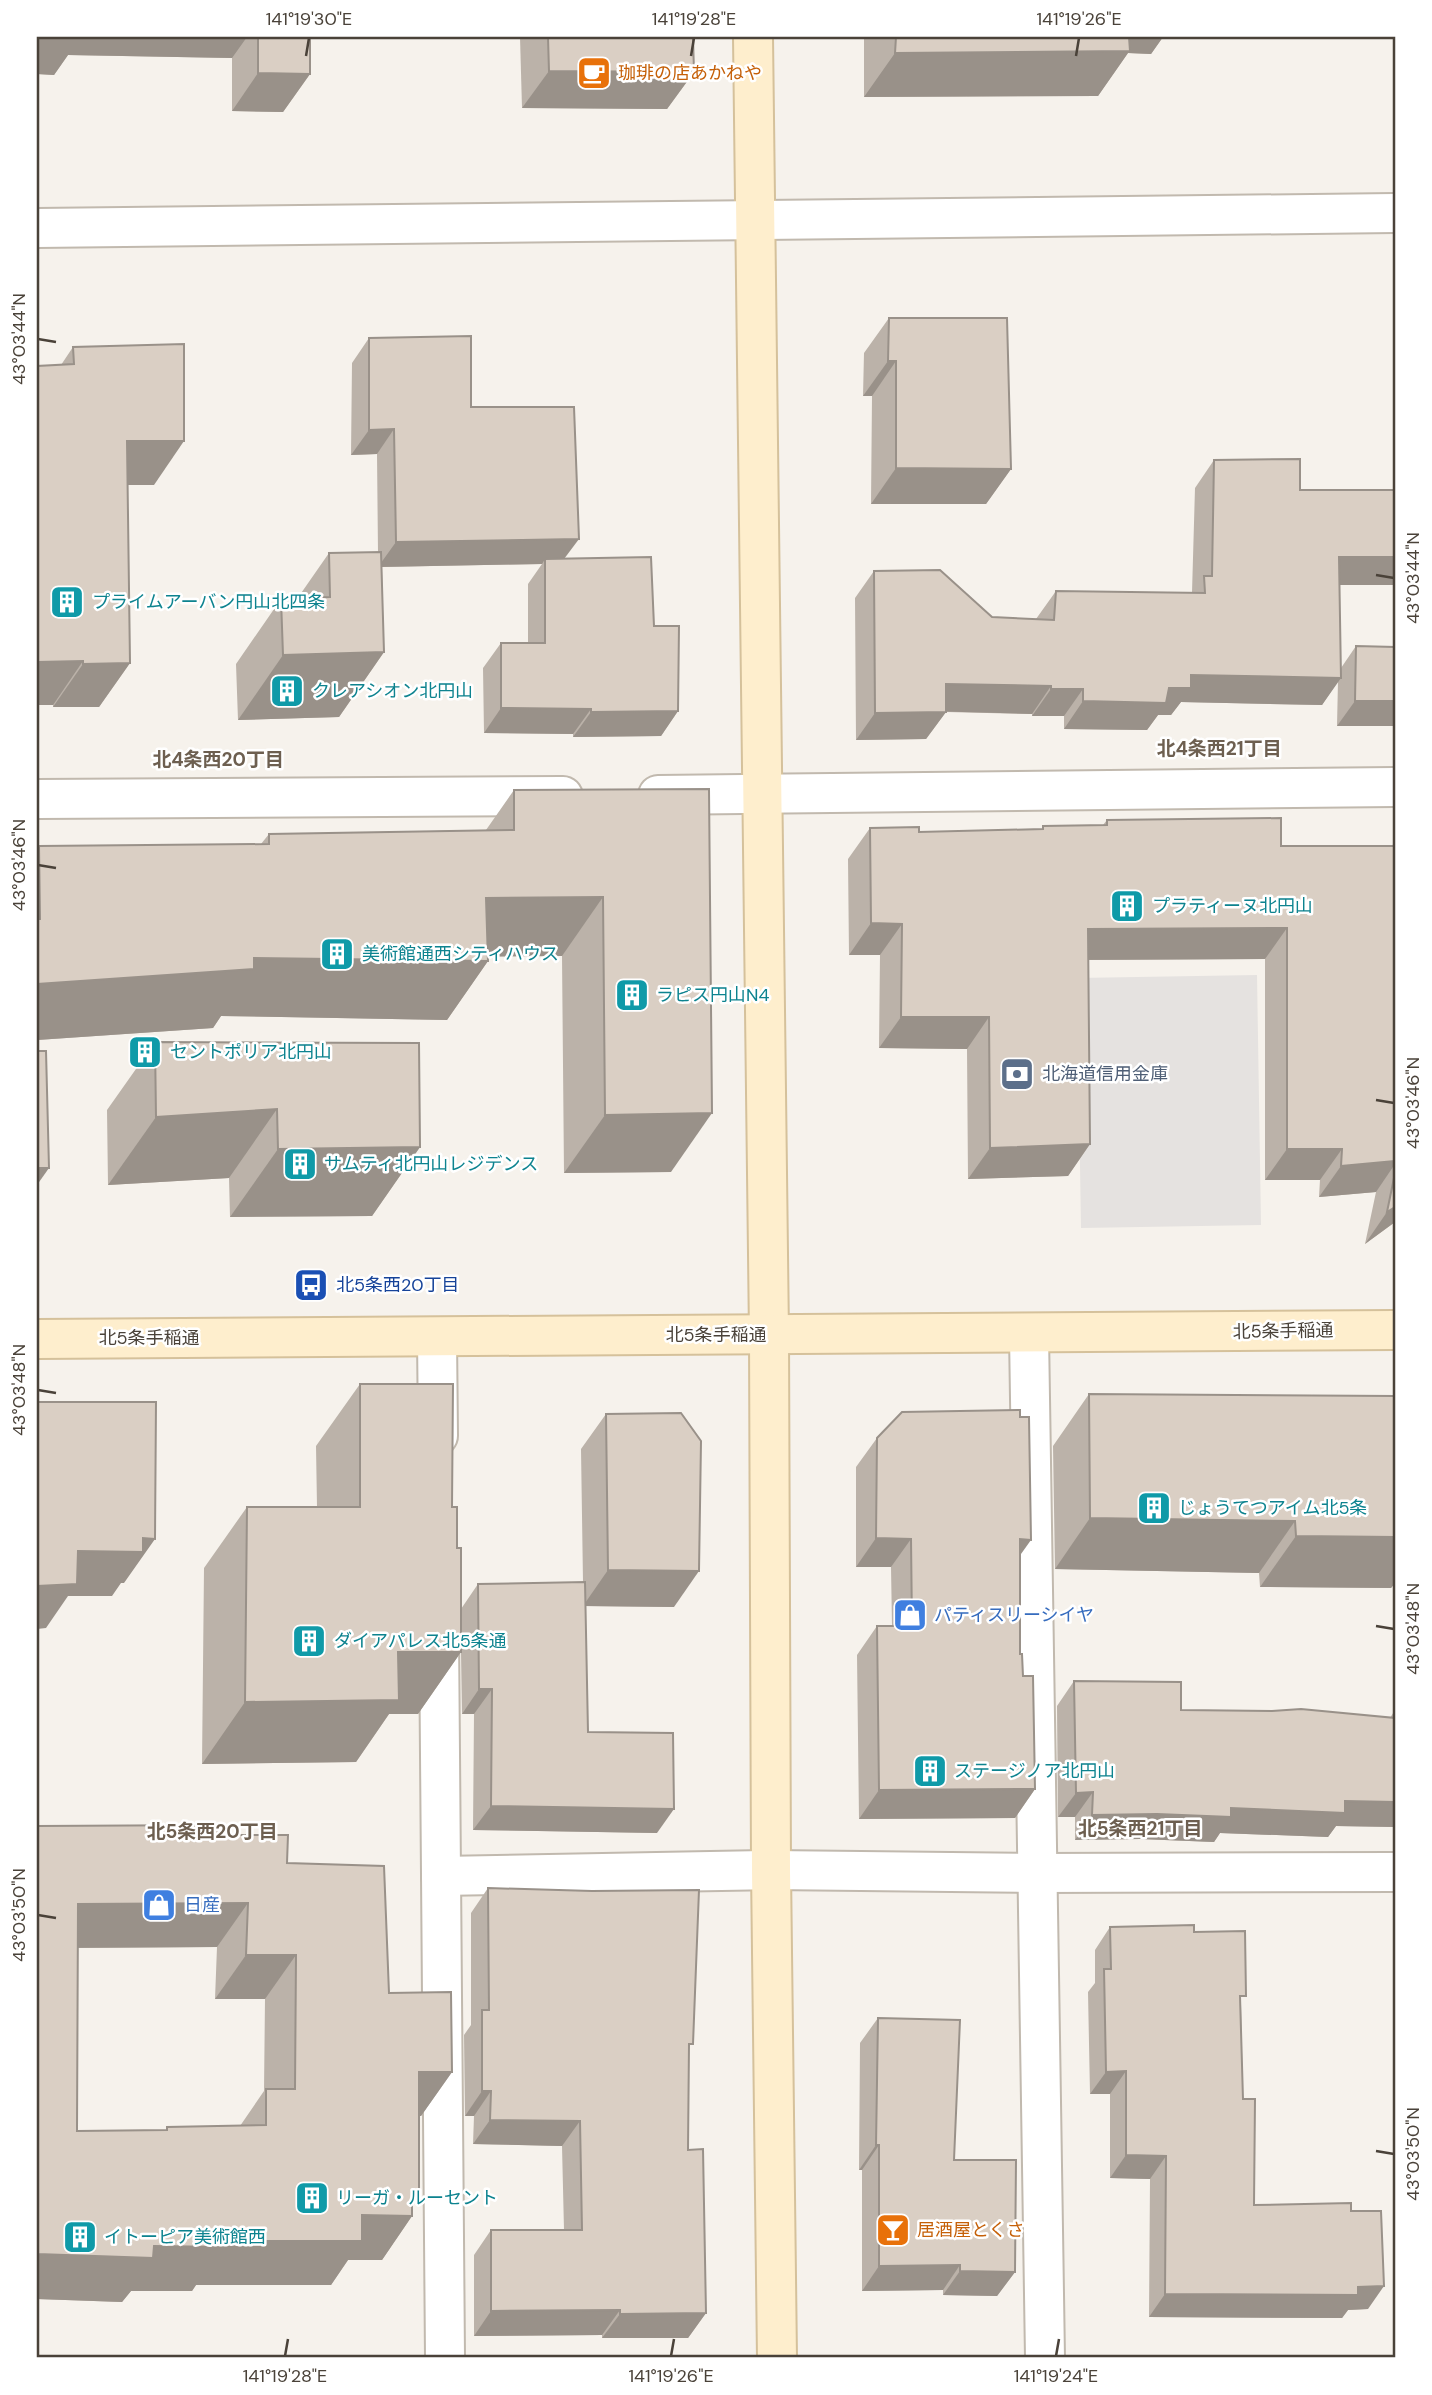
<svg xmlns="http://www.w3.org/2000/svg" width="1432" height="2395" viewBox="0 0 1432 2395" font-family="'DM Sans','Noto Sans JP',sans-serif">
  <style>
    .parking { fill: #e5e2e0 }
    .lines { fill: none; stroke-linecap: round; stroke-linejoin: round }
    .street-casing { stroke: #c1b9ae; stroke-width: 42 }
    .secondary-casing { stroke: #d5c19b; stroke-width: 42 }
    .street { stroke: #fff; stroke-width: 38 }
    .secondary { stroke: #feeecd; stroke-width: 38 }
    .wall { fill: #bbb2a9; fill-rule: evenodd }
    .shaded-wall { fill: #999189 }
    .building { fill: #dacfc4; stroke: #999189; stroke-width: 2; fill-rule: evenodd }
    .ticks { fill: none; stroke: #4a4239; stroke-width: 2.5 }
    .labels { text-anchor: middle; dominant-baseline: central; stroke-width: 5; stroke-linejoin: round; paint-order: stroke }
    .food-label { font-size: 18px; fill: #c56008; stroke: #fff; text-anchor: start }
    .culture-label { font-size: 18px; fill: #0d838f; stroke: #fff; text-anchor: start }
    .service-label { font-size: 18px; fill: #4e5e75; stroke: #fff; text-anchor: start }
    .transit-label { font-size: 18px; fill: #164399; stroke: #fff; text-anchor: start }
    .street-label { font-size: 18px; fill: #4a4239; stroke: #fff }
    .shop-label { font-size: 18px; fill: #366cbe; stroke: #fff; text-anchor: start }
    .neighbourhood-label { font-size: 19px; font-weight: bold; fill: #6d5f50; stroke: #fff }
    .neatline { fill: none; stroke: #4a4239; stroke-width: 2.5 }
    .ticks-label { font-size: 18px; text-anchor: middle; fill: #4a4239 }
  </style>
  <rect width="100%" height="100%" fill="#f6f2ec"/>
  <path class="parking" d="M1257 975 1261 1225 1081 1228 1077 978Z"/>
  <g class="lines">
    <g class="street-casing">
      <g id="street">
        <path d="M37 228 1395 213"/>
        <path d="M658 795 1395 787"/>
        <path d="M37 799 563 796"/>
        <path d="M1029 1334 1045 2358"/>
        <path d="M437 1337 438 1436"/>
        <path d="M439 1633 445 2358"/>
        <path d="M441 1876 771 1870 1037 1873 1395 1872"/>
      </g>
    </g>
    <g class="secondary-casing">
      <g id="secondary">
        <path d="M753 37 769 1335 771 1870 777 2358"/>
        <path d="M37 1339 1395 1330"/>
      </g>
    </g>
    <use href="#street" class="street"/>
    <use href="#secondary" class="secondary"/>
  </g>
  <g class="wall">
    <path d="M37 37H310V74L283 112 232 111V58L68 55 54 75 37 74Z"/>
    <path d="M520 37H693L694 72 667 109 522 108Z"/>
    <path d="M864 37H1163L1151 54 1128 53 1098 96 864 97Z"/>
    <path d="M889 318 1011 469 986 504H871L872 396H863L864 353Z"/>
    <path d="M369 338 471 407 564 559 654 626 678 711 661 736 573 737V734L484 733 483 668 501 643H528V584L542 564 382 567 384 652 339 717 238 720 236 664 281 599H297L329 553 378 552 377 454 351 455 352 363Z"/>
    <path d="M73 347 154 485H127L130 663 99 707H53V705H37V366L61 365Z"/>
    <path d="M1214 460 1300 490 1339 585 1341 668 1356 646 1395 647V726H1337L1338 681 1322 705 1181 702 1171 715H1158L1147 730 1064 729V716H1032V714L946 712 926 739 856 740 855 598 874 571 992 617 1036 619 1056 591 1192 593 1195 488Z"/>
    <path d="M709 789 671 1172 564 1173 562 956H488V961L447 1020 221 1016 213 1028 37 1040V849L39 846 261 844 269 834 486 830 514 790Z"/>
    <path d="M1107 820 1281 846H1392L1395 841V1222L1365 1244 1376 1192 1319 1197 1320 1180H1265V959L1088 960 1090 1144 1068 1176 968 1179 967 1049 879 1048 880 955H849L848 859 870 828 919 832 1042 829 1043 826 1103 825Z"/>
    <path d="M155 1042 420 1147 372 1216 230 1217 229 1178 108 1185 107 1110Z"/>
    <path d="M360 1384 452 1507 457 1548 461 1609 478 1584 583 1582 581 1449 606 1414 674 1607 585 1606 588 1732 657 1833 473 1830 474 1714H462L461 1652 418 1714H389L356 1762 202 1764 204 1568 247 1507H317L316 1446Z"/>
    <path d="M1089 1394 1395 1396V1583L1391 1588 1260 1587 1259 1573 1055 1569 1053 1446Z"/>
    <path d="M877 1438 1020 1555V1654L1035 1789 1015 1818 859 1819 857 1655 877 1626H892L891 1567H856V1467Z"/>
    <path d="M1074 1681 1181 1710 1390 1718 1395 1710V1827L1336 1826 1328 1837 1220 1833 1214 1842 1140 1839 1075 1840V1817H1058L1057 1706Z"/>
    <path d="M37 1826 221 1835 287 1863 389 1993 452 2072 421 2116H419L412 2202V2216L382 2260H348L331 2285H196L192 2291H131L122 2302 37 2299ZM217 1947 215 1999H265L264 2091 240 2126 167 2127 166 2130 77 2131 78 1948Z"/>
    <path d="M488 1888 689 2048 688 2150 706 2313 688 2338H602V2335L474 2336V2255L491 2230H564L562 2146 473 2144 474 2116H465L464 2035 471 2025V1913Z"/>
    <path d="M1110 1927 1194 1932 1241 2004 1243 2099 1254 2205 1351 2211 1368 2309 1348 2310 1342 2318 1149 2317 1150 2179 1110 2178V2094H1090L1088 1992 1095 1983V1950Z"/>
    <path d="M878 2018 1015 2272 997 2296 943 2295V2290L862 2291V2170H859L860 2043Z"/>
  </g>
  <g class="shaded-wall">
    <path d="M37 37H247L232 58 68 55 54 75 37 74Z"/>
    <path d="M1109 37H1163L1151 54 1128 53 1098 96 864 97 895 53Z"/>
    <path d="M1311 37H1360L1309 39Z"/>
    <path d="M549 71 694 72 667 109 522 108Z"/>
    <path d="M258 73 310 74 283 112 232 111Z"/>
    <path d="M888 361H896L872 396H863Z"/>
    <path d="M394 429 377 454 351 455 369 430Z"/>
    <path d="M127 441H184L154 485H96Z"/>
    <path d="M896 468 1011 469 986 504H871Z"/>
    <path d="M579 539 561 563 545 559 542 564 378 567 396 542Z"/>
    <path d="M1339 557H1395V585H1319Z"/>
    <path d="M384 652 339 717 238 720 283 655Z"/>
    <path d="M83 661 53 705H37V662Z"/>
    <path d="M130 663 99 707H53L83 664Z"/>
    <path d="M1191 675 1341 678 1322 705 1181 702 1171 715H1158L1147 730 1064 729 1083 701 1169 688Z"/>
    <path d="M946 684 1051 686 1032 714 926 711Z"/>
    <path d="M1051 689H1083L1064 716H1032Z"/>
    <path d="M1355 701H1395V726H1337Z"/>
    <path d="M501 708 591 709 573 734 484 733Z"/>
    <path d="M678 711 661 736 573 737 591 712Z"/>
    <path d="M946 712 926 739 856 740 875 713Z"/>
    <path d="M603 897 562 956 445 957 486 898Z"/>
    <path d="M871 923 902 924 880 955H849Z"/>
    <path d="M1287 928 1265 959 1066 960 1088 929Z"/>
    <path d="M254 958 488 961 447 1020 221 1016 213 1028 37 1040V984Z"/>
    <path d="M901 1017H989L967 1049 879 1048Z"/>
    <path d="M277 1109 229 1178 108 1185 156 1117Z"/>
    <path d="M712 1113 671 1172 564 1173 605 1115Z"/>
    <path d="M1090 1144 1068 1176 968 1179 990 1148Z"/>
    <path d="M420 1147 372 1216 230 1217 278 1149Z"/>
    <path d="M1287 1149H1342L1320 1180H1265Z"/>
    <path d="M1395 1161V1164L1376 1192 1319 1197 1341 1166Z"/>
    <path d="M37 1168H49L37 1185Z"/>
    <path d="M1395 1207V1222L1365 1244 1387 1212Z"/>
    <path d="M1090 1518 1295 1521 1259 1573 1055 1569Z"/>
    <path d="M1296 1536 1395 1537V1583L1391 1588 1260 1587Z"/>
    <path d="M143 1538 155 1539 124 1583H121L112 1596H68L46 1628 37 1629V1586L78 1551Z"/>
    <path d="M876 1538 911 1539 891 1567H856Z"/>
    <path d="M1020 1539 1031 1540 1011 1568Z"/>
    <path d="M608 1570 699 1571 674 1607 583 1606Z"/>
    <path d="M398 1652H461L418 1714H389L356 1762 202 1764 245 1702Z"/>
    <path d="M479 1689H492L474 1714H462Z"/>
    <path d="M1035 1789 1015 1818 859 1819 879 1790Z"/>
    <path d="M1093 1792 1075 1817H1058L1076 1793Z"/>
    <path d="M1345 1801 1395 1802V1827L1336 1826 1328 1837 1220 1833 1214 1842 1140 1839 1075 1840 1092 1815Z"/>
    <path d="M491 1806 674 1809 657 1833 473 1830Z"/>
    <path d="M248 1903 217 1947 47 1948 78 1904Z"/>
    <path d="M246 1955H296L265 1999H215Z"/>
    <path d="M1126 2071 1110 2094H1090L1106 2072Z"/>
    <path d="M419 2072H452L421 2116H388Z"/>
    <path d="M482 2091H491L474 2116H465Z"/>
    <path d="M490 2120 580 2121 562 2146 473 2144Z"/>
    <path d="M876 2145H879L862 2170H859Z"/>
    <path d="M1126 2155 1166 2156 1150 2179 1110 2178Z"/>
    <path d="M412 2192H419L403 2216H412L382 2260H348L331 2285H196L192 2291H131L122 2302 37 2299V2254L223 2241 362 2215Z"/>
    <path d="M960 2265 943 2290 862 2291 879 2266Z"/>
    <path d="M960 2271 1015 2272 997 2296 943 2295Z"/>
    <path d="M1384 2286 1368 2309 1348 2310 1342 2318 1149 2317 1165 2294Z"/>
    <path d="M620 2310 602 2335 474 2336 491 2311Z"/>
    <path d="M706 2313 688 2338H602L620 2314Z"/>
  </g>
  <g class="building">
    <path d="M258 37H310V74L258 73Z"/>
    <path d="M548 37H693L694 72 549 71Z"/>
    <path d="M896 37H1129L1130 51 895 53Z"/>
    <path d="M889 318H1007L1011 469 896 468V361H888Z"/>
    <path d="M471 336V407H574L579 539 396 542 394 429 369 430V338Z"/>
    <path d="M184 344V441H127L130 663 83 664V661L37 662V366L74 364 73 347Z"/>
    <path d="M1300 459V490H1395V557H1339L1341 678 1191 675V688H1169L1166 703 1083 701V689H1051V686L946 684V712L875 713 874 571 940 570 992 617 1054 620 1056 591 1205 593 1204 576H1212L1214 460Z"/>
    <path d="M381 552 384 652 283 655 281 599 330 597 329 553Z"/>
    <path d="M651 557 654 626H679L678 711 591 712V709L501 708V643H545V559Z"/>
    <path d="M1356 646 1395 647V701H1355Z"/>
    <path d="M709 789 712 1113 605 1115 603 897 486 898 488 961 254 958V969L37 984V919H40L39 846 269 844V834L514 830V790Z"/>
    <path d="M1281 818V846H1395V1161L1341 1166 1342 1149H1287V928L1088 929 1090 1144 990 1148 989 1017H901L902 924 871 923 870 828 919 827V832L1043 829V826L1107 825V820Z"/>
    <path d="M155 1042 419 1043 420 1147 278 1149 277 1109 156 1117Z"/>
    <path d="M37 1051H46L49 1168H37Z"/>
    <path d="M1395 1173V1207L1387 1212Z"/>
    <path d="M360 1384H453L452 1507H457V1548H461V1652H398L399 1700 245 1702 247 1507H360Z"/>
    <path d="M1089 1394 1395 1396V1537L1296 1536 1295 1521 1090 1518Z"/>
    <path d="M37 1402H156L155 1539 143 1538V1552L78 1551 77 1584 37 1586Z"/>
    <path d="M1020 1410V1417H1029L1031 1540 1020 1539V1654H1022L1023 1676H1033L1035 1789 879 1790 877 1626H912L911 1539 876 1538 877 1438 902 1412Z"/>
    <path d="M681 1413 701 1441 699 1571 608 1570 606 1414Z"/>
    <path d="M585 1582 588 1732 673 1733 674 1809 491 1806 492 1689H479L478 1584Z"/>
    <path d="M1074 1681 1181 1682V1710L1272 1711 1301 1709 1395 1718V1802L1345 1801V1813L1231 1808V1817L1157 1814 1092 1815 1093 1792 1076 1793Z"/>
    <path d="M221 1825V1835H288L287 1863 384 1866 389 1993 451 1992 452 2072H419V2192H412V2216L362 2215V2241H223V2247L154 2246 153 2258 37 2254V1826ZM248 1903 246 1955H296L295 2089H266V2125L167 2127V2130L77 2131 78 1904Z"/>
    <path d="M488 1888 592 1891 699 1890 693 2044H689L688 2150 703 2149 706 2313 620 2314V2310L491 2311V2230H582L580 2121 490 2120 491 2091H482V2010H489Z"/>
    <path d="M1194 1925V1932L1245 1931 1246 1996H1240L1243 2099H1255L1254 2205 1351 2203V2211H1381L1384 2286 1358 2287V2295L1165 2294 1166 2156 1126 2155V2071L1106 2072 1104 1969H1111L1110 1927Z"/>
    <path d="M878 2018 960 2020 954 2160H1016L1015 2272 960 2271V2265L879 2266V2145H876Z"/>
  </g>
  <path class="ticks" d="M306 56 309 38M691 56 694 38M1076 56 1079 38M38 339 56 342M1376 575 1394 578M38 865 56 868M1376 1100 1394 1103M38 1390 56 1393M1376 1626 1394 1629M38 1915 56 1918M1376 2151 1394 2154M285 2356 288 2339M671 2356 674 2339M1056 2356 1059 2339"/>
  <defs>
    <g id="cafe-square" transform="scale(1.75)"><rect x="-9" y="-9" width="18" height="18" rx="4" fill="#e8710a" stroke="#fff"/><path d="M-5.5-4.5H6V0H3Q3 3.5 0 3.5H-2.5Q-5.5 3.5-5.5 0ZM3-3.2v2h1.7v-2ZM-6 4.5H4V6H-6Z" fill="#fff"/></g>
    <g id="building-square" transform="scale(1.75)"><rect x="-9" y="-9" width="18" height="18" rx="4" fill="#0f9aa8" stroke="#fff"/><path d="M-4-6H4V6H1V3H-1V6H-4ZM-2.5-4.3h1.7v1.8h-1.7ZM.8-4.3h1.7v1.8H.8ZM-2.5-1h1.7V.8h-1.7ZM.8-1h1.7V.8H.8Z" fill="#fff"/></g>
    <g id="bank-square" transform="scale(1.75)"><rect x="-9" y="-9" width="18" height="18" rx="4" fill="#5c6f8a" stroke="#fff"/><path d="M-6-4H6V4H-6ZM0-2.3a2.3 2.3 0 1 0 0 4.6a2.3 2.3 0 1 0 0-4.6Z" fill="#fff"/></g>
    <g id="bus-square" transform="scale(1.75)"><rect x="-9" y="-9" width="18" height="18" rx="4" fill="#1a4fb4" stroke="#fff"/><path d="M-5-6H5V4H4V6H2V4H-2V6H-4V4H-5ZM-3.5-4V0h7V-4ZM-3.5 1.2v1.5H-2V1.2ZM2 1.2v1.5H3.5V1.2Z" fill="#fff"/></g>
    <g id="shop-square" transform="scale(1.75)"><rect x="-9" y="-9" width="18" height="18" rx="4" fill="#3f7fe0" stroke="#fff"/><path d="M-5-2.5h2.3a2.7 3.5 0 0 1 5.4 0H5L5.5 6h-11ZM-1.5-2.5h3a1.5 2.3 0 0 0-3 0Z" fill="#fff"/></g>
    <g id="bar-square" transform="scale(1.75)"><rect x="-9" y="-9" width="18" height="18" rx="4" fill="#e8710a" stroke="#fff"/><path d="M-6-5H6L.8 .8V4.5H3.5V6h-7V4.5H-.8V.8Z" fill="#fff"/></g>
  </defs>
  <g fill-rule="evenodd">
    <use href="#cafe-square" x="594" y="73"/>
    <use href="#building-square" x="67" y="602"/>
    <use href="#building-square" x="287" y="691"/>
    <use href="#building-square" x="1127" y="906"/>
    <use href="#building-square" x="337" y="954"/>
    <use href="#building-square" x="632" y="995"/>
    <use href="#building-square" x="145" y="1052"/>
    <use href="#bank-square" x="1017" y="1074"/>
    <use href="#building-square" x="300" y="1164"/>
    <use href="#bus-square" x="311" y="1285"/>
    <use href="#building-square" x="1154" y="1508"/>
    <use href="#shop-square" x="910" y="1615"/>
    <use href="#building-square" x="309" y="1641"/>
    <use href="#building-square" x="930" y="1771"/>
    <use href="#shop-square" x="159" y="1905"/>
    <use href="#building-square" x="312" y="2198"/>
    <use href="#bar-square" x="893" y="2230"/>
    <use href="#building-square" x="80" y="2237"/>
  </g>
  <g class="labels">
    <g class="food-label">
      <text x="618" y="73">珈琲の店あかねや</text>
      <text x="917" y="2230">居酒屋とくさ</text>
    </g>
    <g class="culture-label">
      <text x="92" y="602">プライムアーバン円山北四条</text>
      <text x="312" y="691">クレアシオン北円山</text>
      <text x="1152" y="906">プラティーヌ北円山</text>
      <text x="362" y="954">美術館通西シティハウス</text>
      <text x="656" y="995">ラピス円山N4</text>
      <text x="170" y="1052">セントポリア北円山</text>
      <text x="324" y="1164">サムティ北円山レジデンス</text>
      <text x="1178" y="1508">じょうてつアイム北5条</text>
      <text x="334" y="1641">ダイアパレス北5条通</text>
      <text x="954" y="1771">ステージノア北円山</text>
      <text x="336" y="2198">リーガ・ルーセント</text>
      <text x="104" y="2237">イトーピア美術館西</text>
    </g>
    <g class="service-label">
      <text x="1042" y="1074">北海道信用金庫</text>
    </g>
    <g class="transit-label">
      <text x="336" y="1285">北5条西20丁目</text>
    </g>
    <g class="street-label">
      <text transform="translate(1283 1331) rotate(-1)">北5条手稲通</text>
      <text x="716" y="1335">北5条手稲通</text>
      <text x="149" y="1338">北5条手稲通</text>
    </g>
    <g class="shop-label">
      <text x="934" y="1615">パティスリーシイヤ</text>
      <text x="184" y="1905">日産</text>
    </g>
    <g class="neighbourhood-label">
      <text x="1219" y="748">北4条西21丁目</text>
      <text x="218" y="759">北4条西20丁目</text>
      <text x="1140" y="1828">北5条西21丁目</text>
      <text x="212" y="1831">北5条西20丁目</text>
    </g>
  </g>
  <rect width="1432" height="2395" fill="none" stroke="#ffffff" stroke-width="77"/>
  <rect x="38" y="38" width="1356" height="2318" class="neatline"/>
  <g class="ticks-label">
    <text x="309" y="25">141°19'30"E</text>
    <text x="694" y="25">141°19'28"E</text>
    <text x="1079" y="25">141°19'26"E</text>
    <text transform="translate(19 339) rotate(-90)" y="6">43°03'44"N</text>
    <text transform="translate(1413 578) rotate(-90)" y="6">43°03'44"N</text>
    <text transform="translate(19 865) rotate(-90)" y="6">43°03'46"N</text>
    <text transform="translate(1413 1103) rotate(-90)" y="6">43°03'46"N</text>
    <text transform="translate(19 1390) rotate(-90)" y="6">43°03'48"N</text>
    <text transform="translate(1413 1629) rotate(-90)" y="6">43°03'48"N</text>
    <text transform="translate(19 1915) rotate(-90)" y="6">43°03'50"N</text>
    <text transform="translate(1413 2154) rotate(-90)" y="6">43°03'50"N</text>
    <text x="285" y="2382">141°19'28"E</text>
    <text x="671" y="2382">141°19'26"E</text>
    <text x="1056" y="2382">141°19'24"E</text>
  </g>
</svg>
